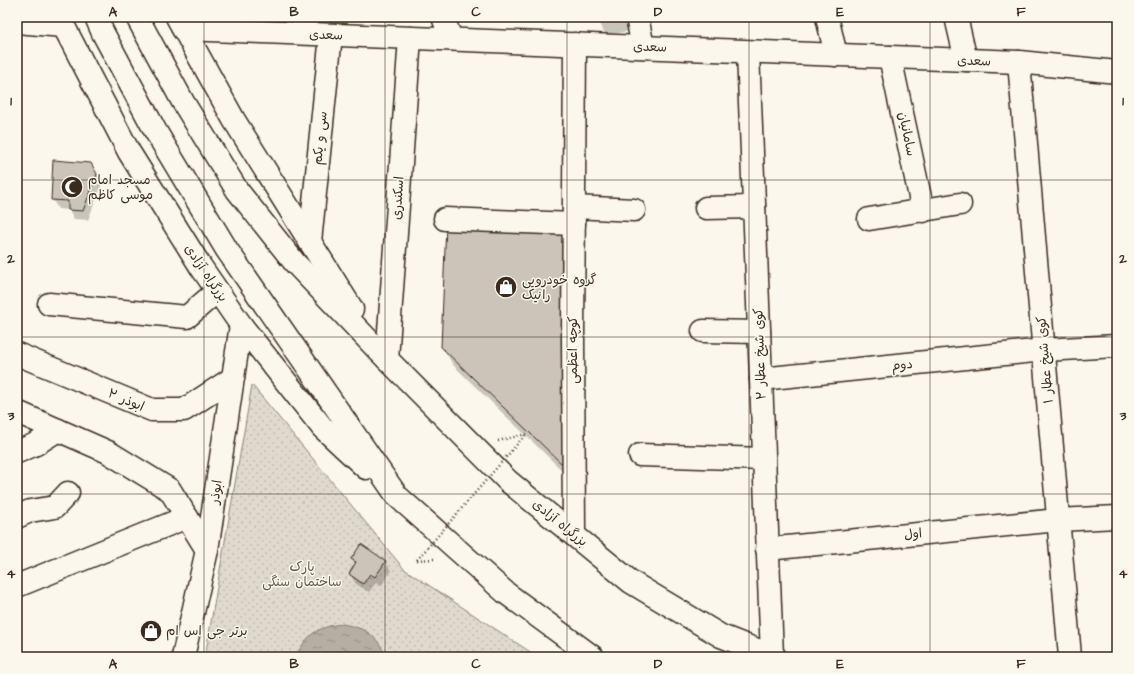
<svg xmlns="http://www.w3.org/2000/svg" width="1134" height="674" viewBox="0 0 1134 674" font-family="'Architects Daughter','Playpen Sans Arabic',sans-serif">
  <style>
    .grass { fill: url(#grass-dots); stroke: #8d8276 }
    .water { fill: url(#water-ripples); stroke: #85796d }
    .shadow { fill: #0003 }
    .building { fill: #ccc4b9; stroke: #3b2a1e }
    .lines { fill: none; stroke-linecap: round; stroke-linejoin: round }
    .minor-casing { stroke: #3b2a1e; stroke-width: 25 }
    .major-casing { stroke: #3b2a1e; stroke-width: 25 }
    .highway-casing { stroke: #3b2a1e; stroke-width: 25 }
    .path { stroke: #3b2a1e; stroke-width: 2.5; stroke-dasharray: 1 3; stroke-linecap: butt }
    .minor { stroke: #fbf7ec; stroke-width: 22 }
    .major { stroke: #fbf7ec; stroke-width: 22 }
    .highway { stroke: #fbf7ec; stroke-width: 22 }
    .path-bridge { stroke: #3b2a1e; stroke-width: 2.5; stroke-dasharray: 1 3; stroke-linecap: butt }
    .grid { fill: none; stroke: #3b2a1e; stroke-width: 1; stroke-opacity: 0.55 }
    .labels { text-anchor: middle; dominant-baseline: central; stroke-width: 3; stroke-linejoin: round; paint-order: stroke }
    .street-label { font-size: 13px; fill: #3b2a1e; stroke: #fbf7ec }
    .poi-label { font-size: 13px; fill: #3b2a1e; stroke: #fbf7ec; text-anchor: start }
    .park-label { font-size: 13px; fill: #64564a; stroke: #fbf7ec }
    .neatline { fill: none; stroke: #3b2a1e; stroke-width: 1.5 }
    .grid-label { font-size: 13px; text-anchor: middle; font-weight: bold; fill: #3b2a1e }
  </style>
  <defs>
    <pattern id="grass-dots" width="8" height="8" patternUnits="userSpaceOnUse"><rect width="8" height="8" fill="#dfd9ce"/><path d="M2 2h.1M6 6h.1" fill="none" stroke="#c0bab0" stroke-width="1.8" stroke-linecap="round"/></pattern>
    <pattern id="water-ripples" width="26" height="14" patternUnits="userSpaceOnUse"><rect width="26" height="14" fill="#b6aea2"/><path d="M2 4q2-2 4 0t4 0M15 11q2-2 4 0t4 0" fill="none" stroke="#958e83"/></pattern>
  </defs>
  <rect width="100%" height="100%" fill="#fbf7ec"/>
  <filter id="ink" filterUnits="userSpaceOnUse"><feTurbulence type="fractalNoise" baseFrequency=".025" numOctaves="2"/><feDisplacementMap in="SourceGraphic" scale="8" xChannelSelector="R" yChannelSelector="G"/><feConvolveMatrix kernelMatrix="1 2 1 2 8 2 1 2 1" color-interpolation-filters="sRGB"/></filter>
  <g filter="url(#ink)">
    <path class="grass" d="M252 385 404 569 538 657H205Z"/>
    <path class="water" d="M342 624C366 628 377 635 386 657H296C307 634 317 627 342 624Z"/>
    <g class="shadow">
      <path d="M597 17H640L644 29 605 35Z"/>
      <path d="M97 173 102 184 88 220 74 219 69 210 58 209 52 199Z"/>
      <path d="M568 229 573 481 453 365 442 346Z"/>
      <path d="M352 559 385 561 391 571 381 586 376 583 369 592 356 584 350 574 356 565Z"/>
    </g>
    <g class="building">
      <path d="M596 17H624L596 21Z"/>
      <path d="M53 160 91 163 97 174 83 211 68 210V201L51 200Z"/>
      <path d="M446 224 569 228 568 455 562 464 441 347Z"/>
      <path d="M361 544 386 561 375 577 370 574 363 584 349 574 356 562 351 559Z"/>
    </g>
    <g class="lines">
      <g class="minor-casing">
        <g id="minor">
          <path d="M443 17 451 39"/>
          <path d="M637 17 643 47"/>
          <path d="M827 17 836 55"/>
          <path d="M956 17 966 60"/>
          <path d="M17 22 63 26"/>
          <path d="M748 52 772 656"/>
          <path d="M890 57 923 211"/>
          <path d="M1019 62 1070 657"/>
          <path d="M574 207 634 210"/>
          <path d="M706 208 754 207"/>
          <path d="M445 219 574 224"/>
          <path d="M869 219 960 204"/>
          <path d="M310 242 331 35"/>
          <path d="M49 304 187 317 217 291"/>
          <path d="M703 331 759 332"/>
          <path d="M17 354 152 410H184L233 378"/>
          <path d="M387 359 410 38"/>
          <path d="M761 379 1044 350 1117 346"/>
          <path d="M17 412 108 452 170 490 207 550"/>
          <path d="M17 452 36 444 58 430"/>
          <path d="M640 455 764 459"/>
          <path d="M17 517 30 511 55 507 68 493"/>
          <path d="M574 535 573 337 575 44"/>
          <path d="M767 549 1058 520 1117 517"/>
          <path d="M17 586 187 517"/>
        </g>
      </g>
      <g class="major-casing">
        <g id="major">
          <path d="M183 29 1019 62 1117 72"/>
          <path d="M183 657 207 550 241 325"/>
        </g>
      </g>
      <g class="highway-casing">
        <g id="highway">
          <path d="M59 17 129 152 201 267 241 325 322 427 366 468"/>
          <path d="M96 17 103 33 156 132 227 250 397 496 506 593 593 657"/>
          <path d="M137 17 183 102 237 190 295 263 376 348 508 481 631 582 721 636 775 657"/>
          <path d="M177 17 234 120 352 309"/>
        </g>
      </g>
      <g class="path">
        <path d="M498 441 526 434"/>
        <path d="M417 560 434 559"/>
      </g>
      <use href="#minor" class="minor"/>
      <use href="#major" class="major"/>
      <use href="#highway" class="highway"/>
      <path class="path-bridge" d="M417 560 526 434"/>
    </g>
  </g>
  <path class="grid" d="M204 17V657M385 17V657M567 17V657M749 17V657M930 17V657M17 180H1117M17 337H1117M17 494H1117"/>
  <defs>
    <g id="mosque-disc" transform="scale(1.15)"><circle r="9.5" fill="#3b2a1e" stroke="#fbf7ec"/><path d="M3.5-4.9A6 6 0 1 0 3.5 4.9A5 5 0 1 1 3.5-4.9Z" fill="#fff"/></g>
    <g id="shop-disc" transform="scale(1.15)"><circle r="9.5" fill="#3b2a1e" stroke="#fbf7ec"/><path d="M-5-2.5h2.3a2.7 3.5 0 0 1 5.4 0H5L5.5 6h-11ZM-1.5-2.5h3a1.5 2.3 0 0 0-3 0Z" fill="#fff"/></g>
  </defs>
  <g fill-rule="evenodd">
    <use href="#mosque-disc" x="72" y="187"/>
    <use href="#shop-disc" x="506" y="287"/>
    <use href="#shop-disc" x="151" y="631"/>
  </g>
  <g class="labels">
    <g class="street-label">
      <text transform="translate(326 35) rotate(2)">سعدی</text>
      <text transform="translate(650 47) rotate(2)">سعدی</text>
      <text transform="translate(974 61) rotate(2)">سعدی</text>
      <text transform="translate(907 134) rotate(78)">سامانیان</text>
      <text transform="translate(320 138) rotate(-84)">سی و یکم</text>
      <text transform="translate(398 198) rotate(-86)">اسکندری</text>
      <text transform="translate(206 273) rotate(56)">بزرگراه آزادی</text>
      <text transform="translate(573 350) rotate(-90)">کوچه اعظمی</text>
      <text transform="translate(760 354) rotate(-92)">کوی شیخ عطار ۲</text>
      <text transform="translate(1045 360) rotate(-95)">کوی شیخ عطار ۱</text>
      <text transform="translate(902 365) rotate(-6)">دوم</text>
      <text transform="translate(126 400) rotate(23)">ابوذر ۲</text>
      <text transform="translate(216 492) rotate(-82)">ابوذر</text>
      <text transform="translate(560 523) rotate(39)">بزرگراه آزادی</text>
      <text transform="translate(913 534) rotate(-6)">اول</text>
    </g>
    <g class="poi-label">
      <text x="88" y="180">مسجد امام<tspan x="88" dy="15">موسی کاظم</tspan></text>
      <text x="522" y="280">گروه خودرویی<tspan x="522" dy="15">رانیک</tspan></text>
      <text x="166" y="631">برتر جی اس ام</text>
    </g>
    <g class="park-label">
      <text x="302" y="567">پارک<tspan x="302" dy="15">ساختمان سنگی</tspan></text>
    </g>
  </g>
  <rect width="1134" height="674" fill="none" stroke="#fbf7ec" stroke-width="44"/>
  <rect x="22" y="22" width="1090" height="630" class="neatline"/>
  <g class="grid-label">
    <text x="113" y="16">A</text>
    <text x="294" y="16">B</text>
    <text x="476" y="16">C</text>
    <text x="658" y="16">D</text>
    <text x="840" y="16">E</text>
    <text x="1021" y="16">F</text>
    <text x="11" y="105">1</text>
    <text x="1123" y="105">1</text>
    <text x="11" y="263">2</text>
    <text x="1123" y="263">2</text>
    <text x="11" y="420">3</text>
    <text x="1123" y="420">3</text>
    <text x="11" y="578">4</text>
    <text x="1123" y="578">4</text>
    <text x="113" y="668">A</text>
    <text x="294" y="668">B</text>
    <text x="476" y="668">C</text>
    <text x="658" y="668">D</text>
    <text x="840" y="668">E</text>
    <text x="1021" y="668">F</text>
  </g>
</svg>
